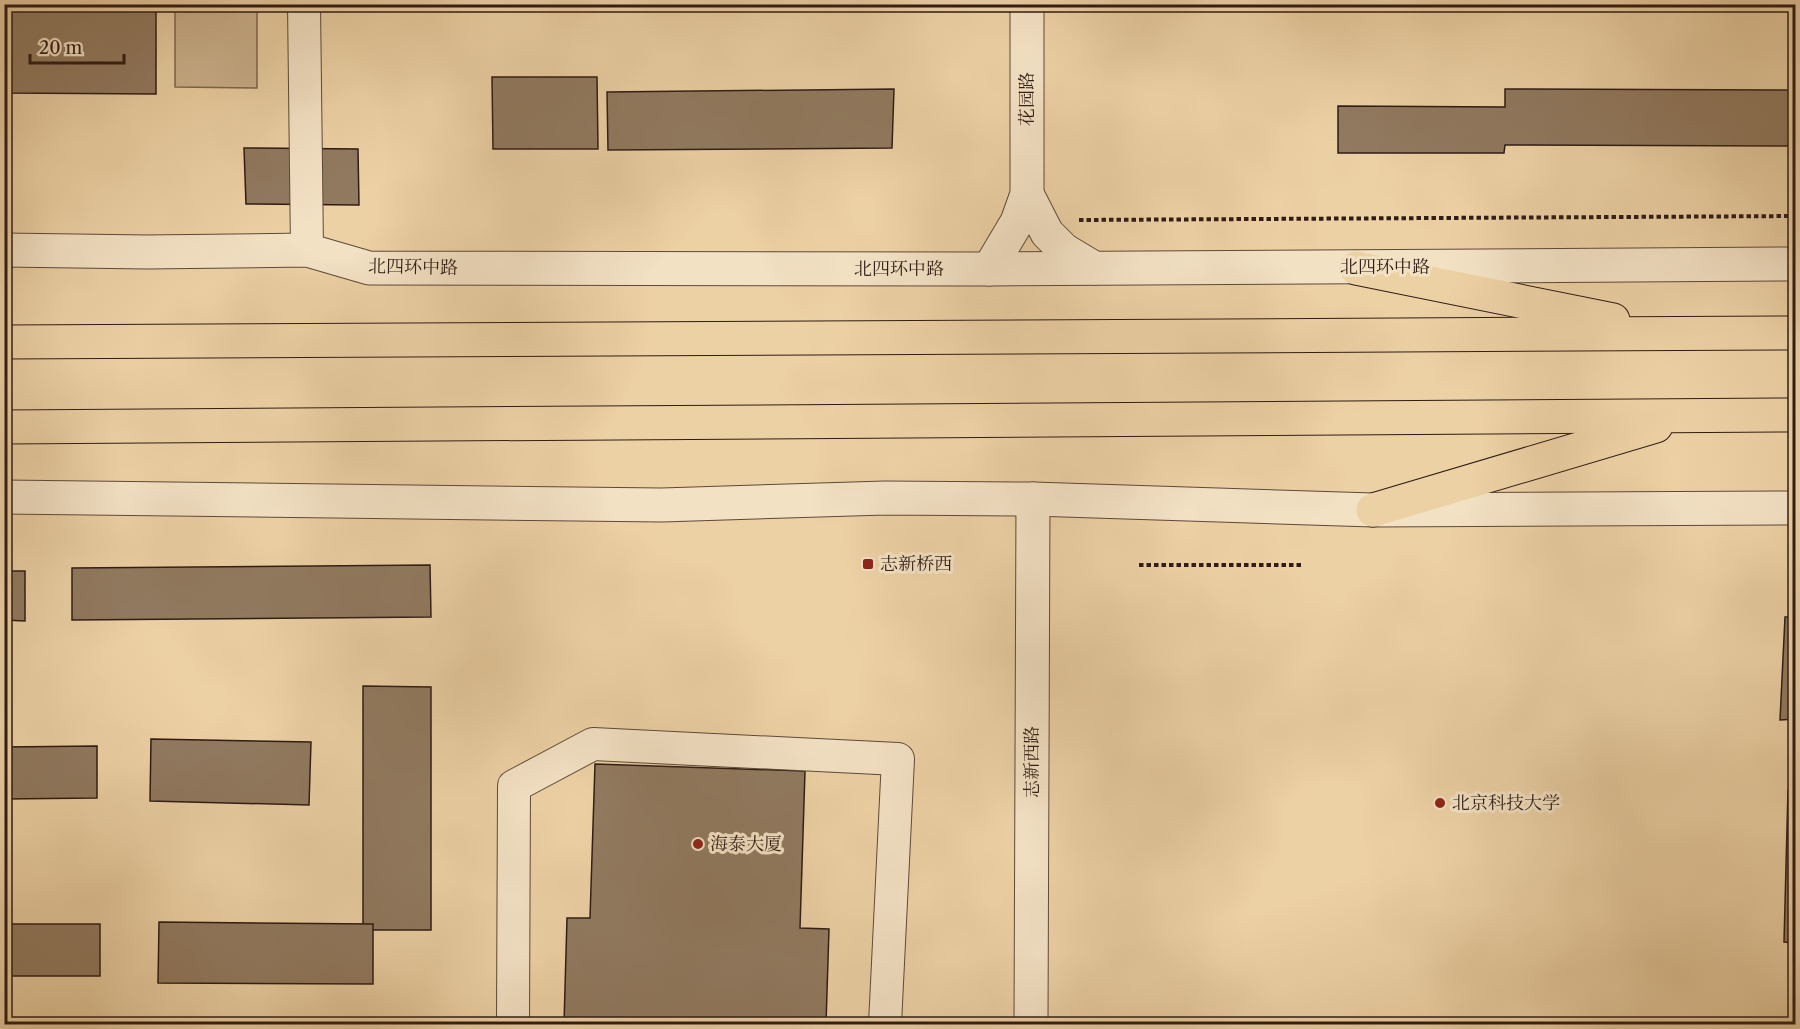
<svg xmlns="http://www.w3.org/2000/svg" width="1800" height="1029" viewBox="0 0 1800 1029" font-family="'Libre Caslon Text','Noto Serif SC',serif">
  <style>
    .green { fill: #ccb28d; stroke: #7e6751; stroke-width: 1.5 }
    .building { fill: #917a60; stroke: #2f1c15; stroke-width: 1.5 }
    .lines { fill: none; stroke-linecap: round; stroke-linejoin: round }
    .minor-casing { stroke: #5e4939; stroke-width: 34 }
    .tertiary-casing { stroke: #5e4939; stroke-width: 35 }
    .trunk-casing { stroke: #2f1c15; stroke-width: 35 }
    .path { stroke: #2f1c15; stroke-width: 4; stroke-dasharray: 4.5 3; stroke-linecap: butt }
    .minor { stroke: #f3e1c4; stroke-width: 32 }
    .tertiary { stroke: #f3e1c4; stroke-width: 33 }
    .trunk { stroke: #ecd1a5; stroke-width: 33 }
    .poi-dot { fill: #8f2418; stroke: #f3e1c4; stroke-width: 2 }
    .labels { text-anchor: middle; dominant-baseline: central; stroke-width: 6; stroke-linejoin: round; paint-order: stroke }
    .street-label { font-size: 18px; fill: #2f1c15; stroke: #f3e1c4 }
    .poi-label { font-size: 18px; fill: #2f1c15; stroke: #f3e1c4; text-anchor: start }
  </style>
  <rect width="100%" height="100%" fill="#ecd1a5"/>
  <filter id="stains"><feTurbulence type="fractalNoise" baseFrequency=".00333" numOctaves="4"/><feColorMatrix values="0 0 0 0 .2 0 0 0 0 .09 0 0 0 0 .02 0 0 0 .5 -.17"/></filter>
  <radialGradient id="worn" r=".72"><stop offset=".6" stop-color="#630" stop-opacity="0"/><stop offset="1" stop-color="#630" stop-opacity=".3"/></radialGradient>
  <path class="green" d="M175 5H257V88L175 87Z"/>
  <g class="building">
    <path d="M4 8H156V94L4 93Z"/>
    <path d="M492 77H597L598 149H493Z"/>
    <path d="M894 89 892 148 608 150 607 92Z"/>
    <path d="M1505 89 1796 90V146L1505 145 1504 153H1338V106L1505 107Z"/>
    <path d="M244 148 358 149 359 205 246 204Z"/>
    <path d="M430 565 431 617 72 620V568Z"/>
    <path d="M4 571H25V621L4 620Z"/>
    <path d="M1785 617H1796V719L1780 720Z"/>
    <path d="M363 686 431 687V930H363Z"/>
    <path d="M151 739 311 742 309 805 150 801Z"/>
    <path d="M97 746V798L4 799V747Z"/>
    <path d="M595 764 805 771 800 928 829 929 826 1024H564L567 918H590Z"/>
    <path d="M1788 790H1796V943L1784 942Z"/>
    <path d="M159 922 373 924V984L158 983Z"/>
    <rect x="4" y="924" width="96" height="52"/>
  </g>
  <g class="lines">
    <g class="minor-casing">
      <g id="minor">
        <path d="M304 4 307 250"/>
        <path d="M513 1024 514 786 593 744 898 759 885 1024"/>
      </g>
    </g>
    <g class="tertiary-casing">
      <g id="tertiary">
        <path d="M1027 194 1047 233 1064 250 1094 268"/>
        <path d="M4 250 147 252 307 250 369 268 989 269 1796 264"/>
        <path d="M989 269 1017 222 1027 194V4"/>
        <path d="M4 497 662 505 885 498 1033 499 1373 510 1796 508"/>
        <path d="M1031 1024 1033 499"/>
      </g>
    </g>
    <g class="trunk-casing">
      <g id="trunk">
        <path d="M1356 268 1613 320"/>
        <path d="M4 342 1796 333"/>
        <path d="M4 427 1796 415"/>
        <path d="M1373 510 1656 426"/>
      </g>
    </g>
    <g class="path">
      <path d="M1079 220 1796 216"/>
      <path d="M1139 565H1301"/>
    </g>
    <use href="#minor" class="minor"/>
    <use href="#tertiary" class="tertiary"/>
    <use href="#trunk" class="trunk"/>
  </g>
  <g class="poi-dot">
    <rect x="862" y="558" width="12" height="12" rx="3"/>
    <circle cx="1440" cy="803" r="6"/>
    <circle cx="698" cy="844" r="6"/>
  </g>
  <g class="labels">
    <g class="street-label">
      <text transform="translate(1027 99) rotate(-90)">花园路</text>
      <text transform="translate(413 267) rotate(1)">北四环中路</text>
      <text x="1385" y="267">北四环中路</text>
      <text x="899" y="269">北四环中路</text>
      <text transform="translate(1032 762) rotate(-90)">志新西路</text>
    </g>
    <g class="poi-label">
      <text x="880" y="564">志新桥西</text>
      <text x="1452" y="803">北京科技大学</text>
      <text x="710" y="844">海泰大厦</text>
    </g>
  </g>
  <rect width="1800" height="1029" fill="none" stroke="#ecd1a5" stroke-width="24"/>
  <rect x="6" y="6" width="1788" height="1017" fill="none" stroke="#2f1c15" stroke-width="3"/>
  <rect x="12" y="12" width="1776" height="1005" fill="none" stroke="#2f1c15" stroke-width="1.5"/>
  <path d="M30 54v9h94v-9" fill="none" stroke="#2f1c15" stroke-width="3"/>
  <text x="39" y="54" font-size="18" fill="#2f1c15" stroke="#f3e1c4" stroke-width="4.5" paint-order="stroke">20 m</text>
  <rect width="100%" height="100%" filter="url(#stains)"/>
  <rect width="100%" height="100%" fill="url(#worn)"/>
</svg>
